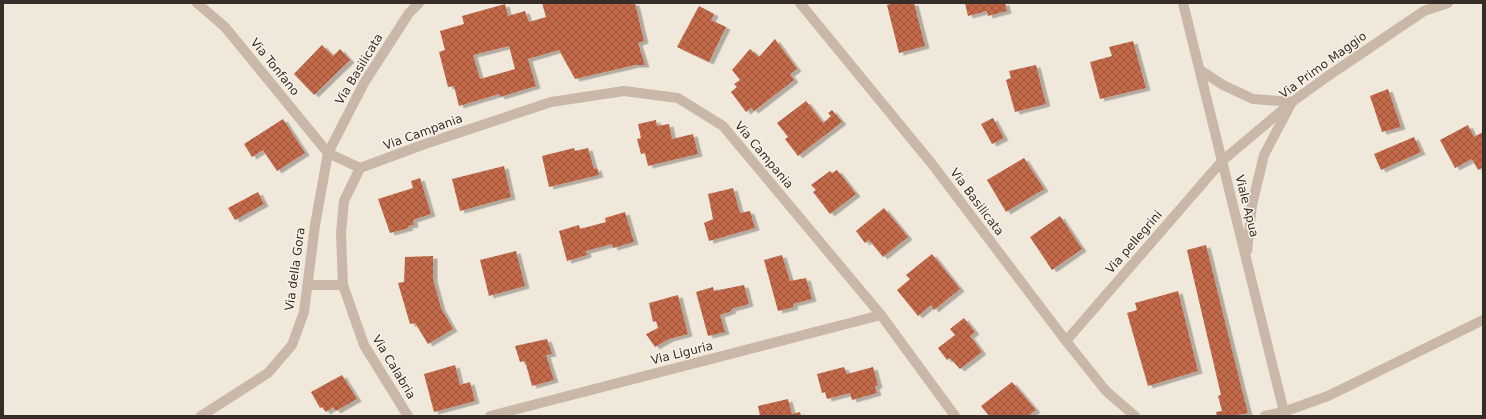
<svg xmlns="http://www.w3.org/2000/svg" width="1486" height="419" viewBox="0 0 1486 419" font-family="'DejaVu Sans',sans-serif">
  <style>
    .building { fill: url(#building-cross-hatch); fill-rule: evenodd; filter: url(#shadow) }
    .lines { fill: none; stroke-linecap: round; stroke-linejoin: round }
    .minor { stroke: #c9b8a8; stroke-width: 10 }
    .labels { text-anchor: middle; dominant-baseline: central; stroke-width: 3; stroke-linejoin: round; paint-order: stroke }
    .street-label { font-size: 12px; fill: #362d28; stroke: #f9f2e8 }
  </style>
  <defs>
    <pattern id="building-cross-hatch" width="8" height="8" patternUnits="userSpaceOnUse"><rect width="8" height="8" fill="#c26949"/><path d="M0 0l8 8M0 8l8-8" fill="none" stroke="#9e573d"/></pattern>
    <filter id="shadow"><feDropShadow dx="4.5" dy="2.5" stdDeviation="0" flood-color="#0004"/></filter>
  </defs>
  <rect width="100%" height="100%" fill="#f1e8dc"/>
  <g class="building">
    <path d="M542 3H635L644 41 638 43 645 65H635L575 79 559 50 528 59 536 86 500 97 499 94 459 106 454 86 448 87 439 52 445 50 440 31 464 24 462 16 505 4 508 16 525 11 529 22 546 17ZM509 46 515 69 480 79 473 55Z"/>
    <path d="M894 3H914L925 46 899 53 887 5Z"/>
    <path d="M965 3H1005L1007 11 988 16 987 11 968 16Z"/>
    <path d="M699 6 714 14 711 20 726 27 709 62 677 47Z"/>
    <path d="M775 39 797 69 790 74 794 80 754 111 751 108 746 112 731 92 737 87 734 84 740 80 732 70 750 49 759 57Z"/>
    <path d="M1133 41 1146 88 1100 99 1090 62 1112 56 1109 47Z"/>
    <path d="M322 45 333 56 340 49 350 60 314 95 294 74Z"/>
    <path d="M1036 65 1046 104 1015 112 1006 80 1011 78 1009 71Z"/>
    <path d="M1388 89 1401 127 1382 132 1370 96Z"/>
    <path d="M806 101 823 123 831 116 828 113 832 110 842 122 798 156 785 139 788 137 777 123Z"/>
    <path d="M993 118 1004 138 992 144 981 124Z"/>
    <path d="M283 119 305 153 277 171 263 150 252 157 244 144Z"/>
    <path d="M656 120 657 126 669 124 672 139 693 134 698 154 648 166 645 153 641 154 637 139 641 138 638 124Z"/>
    <path d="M1468 125 1474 137 1483 132V167L1478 170 1472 159 1455 168 1440 140Z"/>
    <path d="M1414 137 1421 152 1381 170 1374 154Z"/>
    <path d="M574 148 575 151 588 148 594 169 597 168 599 175 549 187 542 156Z"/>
    <path d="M1024 158 1044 189 1006 212 987 180Z"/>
    <path d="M504 166 511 197 460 211 452 179Z"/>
    <path d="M837 170 856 194 830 214 813 192 816 190 811 185 830 171 832 173Z"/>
    <path d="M420 178 431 214 413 220 414 225 408 226 409 228 390 233 378 199 413 188 411 181Z"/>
    <path d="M733 188 740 213 750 211 755 228 709 241 704 223 713 219 708 194Z"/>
    <path d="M258 192 264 204 235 220 228 208Z"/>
    <path d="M884 208 908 237 883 257 869 240 865 243 856 231Z"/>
    <path d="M625 212 634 242 613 248 612 244 586 251 587 255 567 261 559 231 579 225 580 229 606 222 605 218Z"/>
    <path d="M1060 216 1082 249 1052 270 1030 237Z"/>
    <path d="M1206 245 1242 390 1248 413 1232 416H1217L1216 412 1222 411 1218 396 1221 395 1187 250Z"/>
    <path d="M516 251 525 286 489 296 480 260Z"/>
    <path d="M932 254 960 289 934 310 931 305 918 316 897 290 910 279 906 275Z"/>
    <path d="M782 255 790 281 806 278 812 299 793 304 794 307 778 311 764 260Z"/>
    <path d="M433 256V279L441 308 453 329 428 344 415 323 410 324 398 283 404 282 405 257Z"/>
    <path d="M744 285 749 304 731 309 732 311 720 315 725 332 708 336 696 292 713 287 714 291Z"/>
    <path d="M1178 291 1198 371 1148 386 1127 313 1137 310 1135 303Z"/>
    <path d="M678 295 688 334 669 339 655 347 646 334 658 328 656 321 653 322 649 303Z"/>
    <path d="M964 318 975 332 970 336 982 352 960 369 950 358 947 360 938 348 955 335 950 329Z"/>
    <path d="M547 339 552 354 546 355 554 380 532 386 525 361 520 362 515 346Z"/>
    <path d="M455 365 460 385 470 382 475 401 434 412 424 374Z"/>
    <path d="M844 367 847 374 873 367 878 385 875 387 877 393 852 400 850 393 827 399 825 392 822 393 817 374Z"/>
    <path d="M342 375 357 399 336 411 333 407 326 412 322 407 320 408 311 392Z"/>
    <path d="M1012 382 1036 410 1028 416H989L981 406Z"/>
    <path d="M788 399 792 414 800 412 801 416H760L758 406Z"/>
  </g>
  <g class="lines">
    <g class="minor">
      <path d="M197 3 225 27 328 153 360 168 425 144 551 102 624 91 678 98 723 126 881 315 955 416"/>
      <path d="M800 3 932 164 1066 341 1106 391 1135 416"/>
      <path d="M1183 3 1285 416"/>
      <path d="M1200 70 1223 85 1253 99 1292 102 1264 155 1252 205 1247 251"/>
      <path d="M360 168 344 201 341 233 343 285 364 345 408 416"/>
      <path d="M308 285H343"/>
      <path d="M1066 341 1222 161 1292 102 1328 76 1424 11 1448 3"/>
      <path d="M201 416 268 373 292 345 304 312 315 225 328 153 364 83 409 13 419 3"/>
      <path d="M490 416 881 315"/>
      <path d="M1265 416 1283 412 1328 396 1483 320"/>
    </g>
  </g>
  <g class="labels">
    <g class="street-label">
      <text transform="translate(1323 65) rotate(-36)">Via Primo Maggio</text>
      <text transform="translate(275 67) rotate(51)">Via Tonfano</text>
      <text transform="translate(359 69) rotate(-59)">Via Basilicata</text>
      <text transform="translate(423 132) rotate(-20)">Via Campania</text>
      <text transform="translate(764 155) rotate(50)">Via Campania</text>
      <text transform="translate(977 202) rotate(53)">Via Basilicata</text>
      <text transform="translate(1247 206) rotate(76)">Viale Apua</text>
      <text transform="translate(1134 242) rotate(-49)">Via pellegrini</text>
      <text transform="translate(295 269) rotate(-82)">Via della Gora</text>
      <text transform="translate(682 353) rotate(-14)">Via Liguria</text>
      <text transform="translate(394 367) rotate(59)">Via Calabria</text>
    </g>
  </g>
  <rect width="1486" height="419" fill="none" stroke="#362d28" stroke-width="8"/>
</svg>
